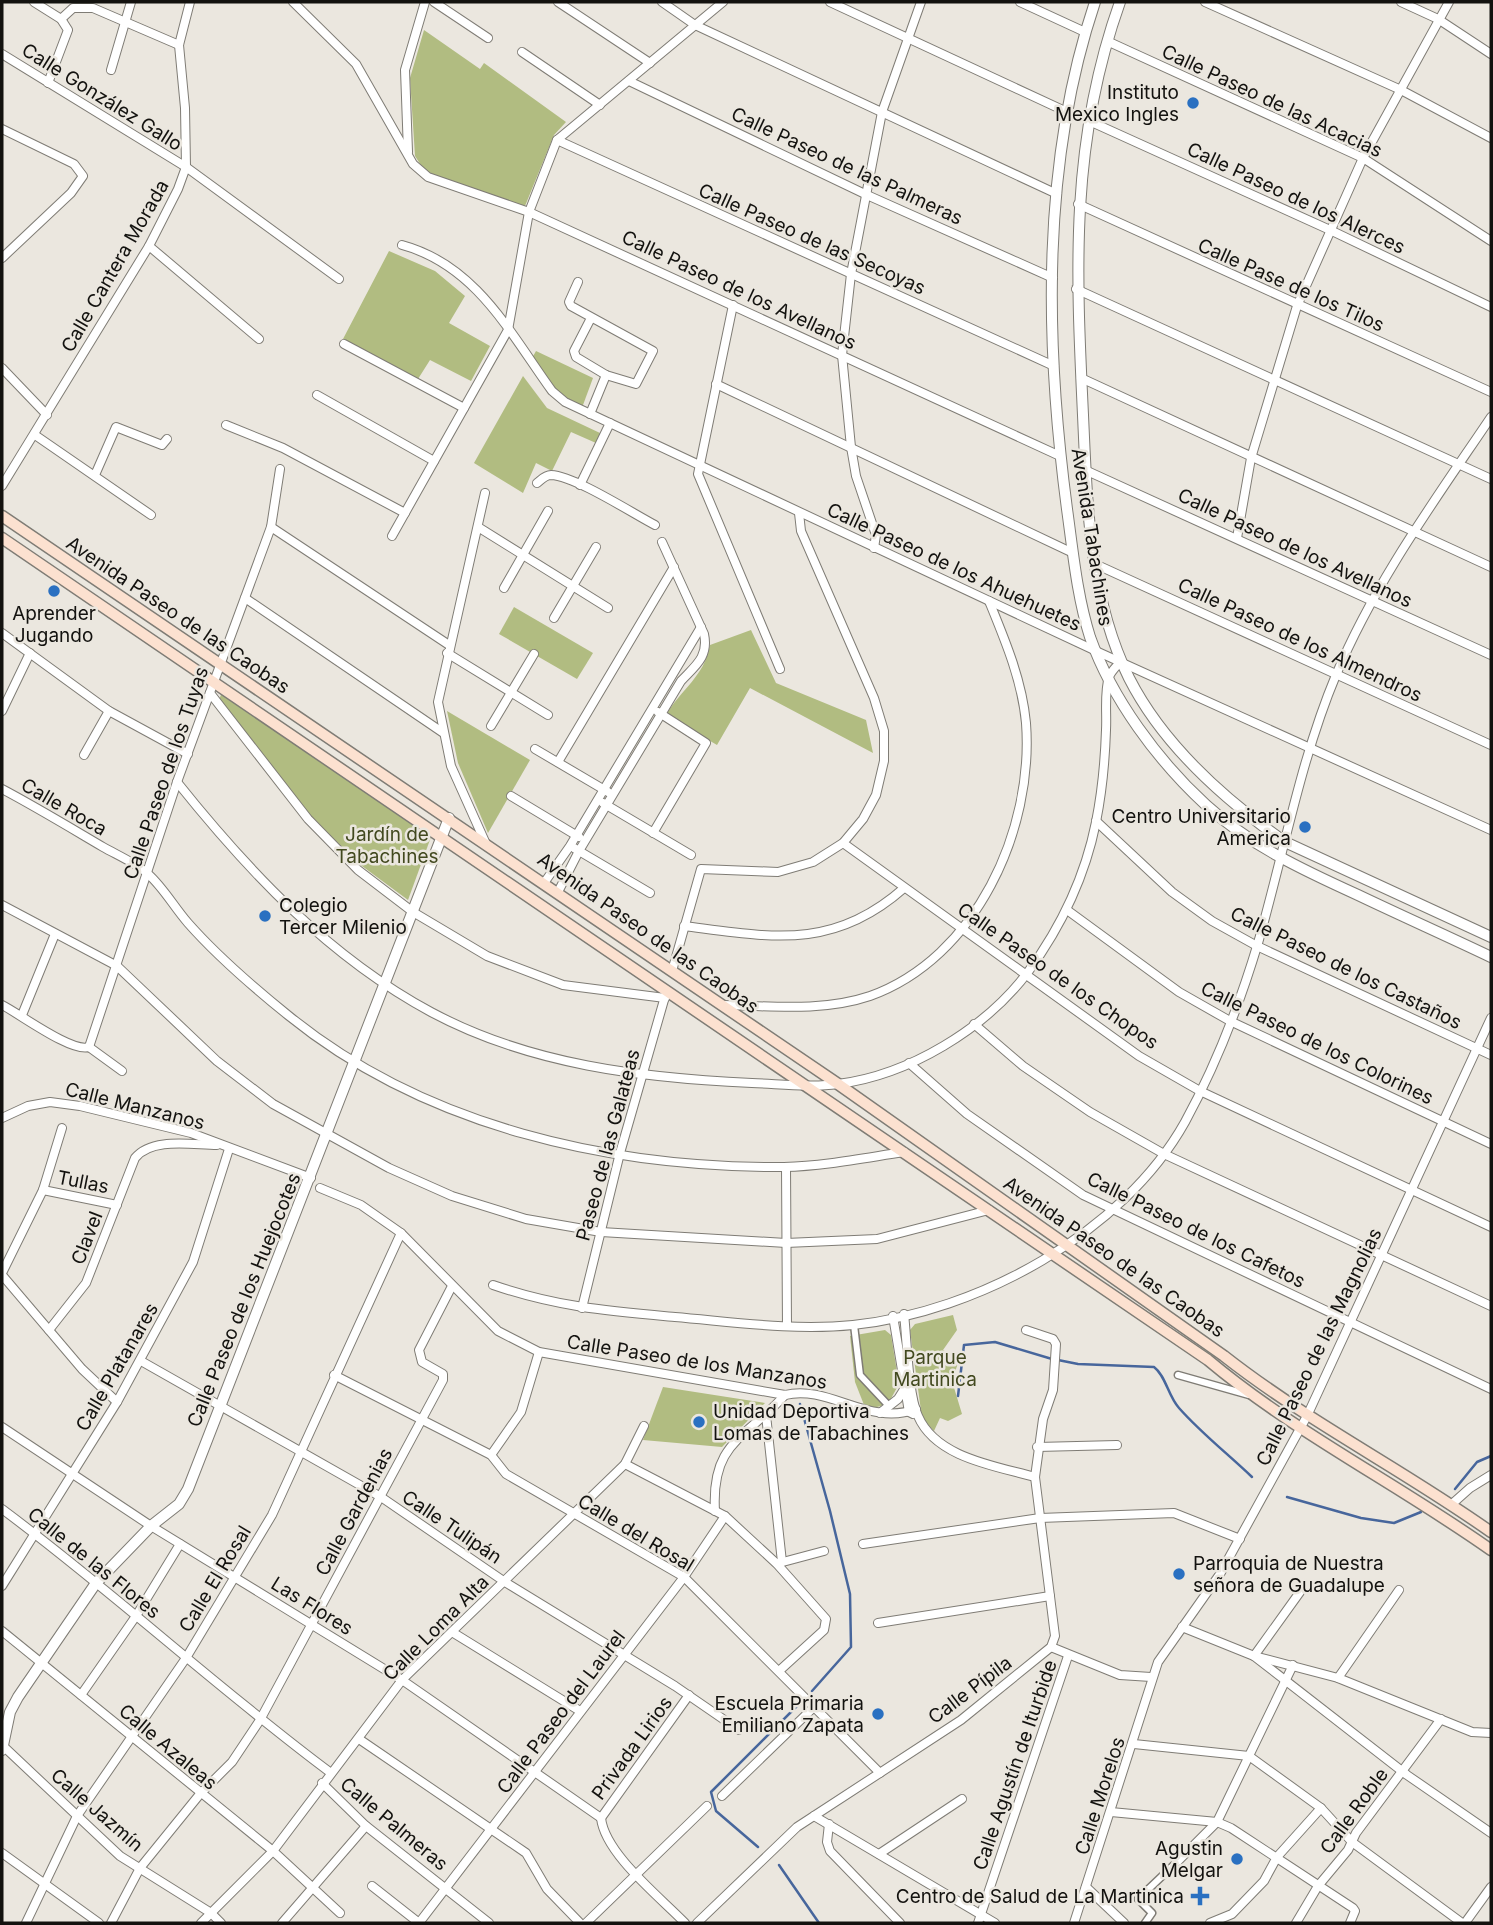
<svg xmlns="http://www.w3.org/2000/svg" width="1493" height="1925" viewBox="0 0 1493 1925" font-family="Inter,sans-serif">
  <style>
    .green { fill: #b1bc81 }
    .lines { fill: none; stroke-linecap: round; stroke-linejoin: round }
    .stream { stroke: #47669c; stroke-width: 2.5 }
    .pedestrian-casing { stroke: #7f7c75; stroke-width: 9 }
    .minor-casing { stroke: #7f7c75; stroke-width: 10 }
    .tertiary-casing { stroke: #7f7c75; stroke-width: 12 }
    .secondary-casing { stroke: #7f7c75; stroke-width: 13 }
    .pedestrian { stroke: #fff; stroke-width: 6 }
    .minor { stroke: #fff; stroke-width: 8 }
    .tertiary { stroke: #fff; stroke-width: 10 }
    .secondary { stroke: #fce1d0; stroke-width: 10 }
    .poi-dot { fill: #2a70c1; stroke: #ebe7df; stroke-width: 2.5 }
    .labels { text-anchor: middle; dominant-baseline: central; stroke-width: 5; stroke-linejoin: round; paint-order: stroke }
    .poi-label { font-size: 19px; fill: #13120f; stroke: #ebe7df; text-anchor: end }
    .street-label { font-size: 19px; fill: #13120f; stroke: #ebe7df }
    .park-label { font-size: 19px; fill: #42491f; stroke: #ebe7df }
  </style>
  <rect width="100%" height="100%" fill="#ebe7df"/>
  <g class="green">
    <path d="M424 30 480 69 484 63 566 122 554 135 525 206 436 178 426 173 415 156 410 78Z"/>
    <path d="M389 251 435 271 465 296 449 323 490 346 471 381 430 360 418 379 343 339Z"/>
    <path d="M536 351 593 378 583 405 580 406 560 395 532 358Z"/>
    <path d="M523 376 547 408 600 433 596 443 571 432 552 471 536 463 523 493 474 463Z"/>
    <path d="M514 607 593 653 577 679 499 634Z"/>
    <path d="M751 630 776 683 866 720 873 753 750 688 717 745 666 715C682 688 704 677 710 645Z"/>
    <path d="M222 692 431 837 408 900 362 866 311 817 219 700Z"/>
    <path d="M447 711 530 760 488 833 458 763Z"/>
    <path d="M953 1315 957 1330 943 1350 959 1360 952 1381 962 1414 948 1421 940 1418 934 1431 922 1418 910 1330 915 1324Z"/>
    <path d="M885 1330 891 1335 899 1384 888 1404 866 1410 855 1382 850 1336Z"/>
    <path d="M663 1387 765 1403 722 1447 643 1440Z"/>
  </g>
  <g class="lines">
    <g class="stream">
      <path d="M1058 1360 1078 1364 1154 1367C1166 1376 1168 1396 1179 1408 1201 1433 1228 1454 1252 1477"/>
      <path d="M958 1396 964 1345 995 1342 1052 1359"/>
      <path d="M800 1404 830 1511 850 1594 851 1647 812 1691"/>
      <path d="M1455 1489 1477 1462 1491 1456"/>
      <path d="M1287 1497 1361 1518 1394 1523 1421 1512"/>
      <path d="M758 1847 716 1811 711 1792 800 1703"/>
      <path d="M779 1865 819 1923"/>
    </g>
    <g class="pedestrian-casing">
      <g id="pedestrian">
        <path d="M854 1325 860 1375 889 1406"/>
        <path d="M1178 1375 1249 1395"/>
        <path d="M1145 1923 1152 1913 1138 1899 1178 1861"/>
      </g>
    </g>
    <g class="minor-casing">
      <g id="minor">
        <path d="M34 2 61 19 68 30 48 83"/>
        <path d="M293 2 356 64 413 164 428 177 529 212 1060 456"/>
        <path d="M434 2 488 38"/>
        <path d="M558 2 650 63"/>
        <path d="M662 2 695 25 1057 194"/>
        <path d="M830 2 1067 112"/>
        <path d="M1020 2 1085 32"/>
        <path d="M1205 2 1401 90 1491 138"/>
        <path d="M1401 2 1438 19 1491 54"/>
        <path d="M61 19 73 8H93L179 45"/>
        <path d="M1107 41 1363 158 1491 241"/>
        <path d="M522 52 600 105"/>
        <path d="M2 54 186 167 339 279"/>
        <path d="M111 70 131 2"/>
        <path d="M629 81 867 195 1053 278"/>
        <path d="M1087 120 1330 230 1491 307"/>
        <path d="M2 129 74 164 83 176 71 193 2 258"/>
        <path d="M557 140 1054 366"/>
        <path d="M408 152 405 70 425 2"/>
        <path d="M1078 204 1491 392"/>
        <path d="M402 245C476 265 510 333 552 391L565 402 1096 651 1491 830"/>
        <path d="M149 246 259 339"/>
        <path d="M578 282 569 302 571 306 653 351 636 384 606 375 576 357 574 351 591 318"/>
        <path d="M1076 289 1491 479"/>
        <path d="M733 305 698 474 780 669"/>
        <path d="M344 344 464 408"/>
        <path d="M2 368 47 415"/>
        <path d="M1081 378 1491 567"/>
        <path d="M716 384 1073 553"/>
        <path d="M317 395 434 461"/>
        <path d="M590 414 606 375"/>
        <path d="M226 425 283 448 405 513"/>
        <path d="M35 435 151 515"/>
        <path d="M1085 470 1491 655"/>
        <path d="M95 475 116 427 162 445 167 439"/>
        <path d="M537 483C541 480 545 475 551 475 575 476 632 513 655 525"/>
        <path d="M580 485 610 423"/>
        <path d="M2 486 149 246 178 189 186 167 185 108 179 45 190 2"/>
        <path d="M485 493 438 702 451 766 486 844"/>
        <path d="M271 527 449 645"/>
        <path d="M478 527 608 608"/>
        <path d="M392 536 508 330 529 212 557 140 723 2"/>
        <path d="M1237 538 1251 458 1297 306 1363 158 1449 2"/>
        <path d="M874 548 876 535 856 476 851 447 842 355 851 274 882 112 921 2"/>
        <path d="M1095 564 1491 745"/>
        <path d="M504 588 548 511"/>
        <path d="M245 598 442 732"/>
        <path d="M554 618 596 547"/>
        <path d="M2 633 109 711 188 754"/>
        <path d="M447 653 548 715"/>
        <path d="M210 693 308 819 358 870 413 912 487 956 563 985 665 998"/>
        <path d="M2 711 30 653"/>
        <path d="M491 726 534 654"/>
        <path d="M535 749 608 792"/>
        <path d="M84 755 109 711"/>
        <path d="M558 762 674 567"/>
        <path d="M177 782C249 872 329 957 431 1012 530 1065 642 1078 752 1083 780 1084 810 1088 838 1084 909 1075 985 1029 1028 972 1061 927 1085 877 1096 822 1102 792 1105 761 1106 730 1107 714 1104 692 1109 677 1111 671 1117 666 1121 661"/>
        <path d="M2 789C36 807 69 827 103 847 117 855 136 863 148 874 163 887 174 907 188 923 218 957 253 987 289 1016 426 1127 610 1168 784 1167 824 1166 864 1158 904 1152"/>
        <path d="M511 796 579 837"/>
        <path d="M603 803 691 855"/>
        <path d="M1096 821 1172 892 1212 921 1257 946 1491 1055"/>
        <path d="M653 833 706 743 658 712"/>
        <path d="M843 843 1139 1056 1200 1091 1491 1227"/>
        <path d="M574 848 650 893"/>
        <path d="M544 883 570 846 701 627"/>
        <path d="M558 892 579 851 681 681C695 666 709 657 704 634L662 542"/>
        <path d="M2 905 117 966 217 1061 273 1104 389 1168 452 1196 526 1219 601 1232 786 1243 877 1239 989 1210"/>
        <path d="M1067 910 1179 992 1230 1021 1491 1144"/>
        <path d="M684 926C771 937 833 951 904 888"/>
        <path d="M672 971 701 869 778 872 813 862 843 843 863 819 876 795 884 761V731L874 698 801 531 799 513"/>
        <path d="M2 1005C20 1014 72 1053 89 1047"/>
        <path d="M722 1005C770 1006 823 1012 870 996 976 958 1034 830 1026 723 1022 680 1005 640 989 601"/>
        <path d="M22 1015 55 934"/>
        <path d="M974 1024 1023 1066 1090 1112 1164 1154 1491 1306"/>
        <path d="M89 1047 177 782 271 527 280 469"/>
        <path d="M89 1047 122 1071"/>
        <path d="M909 1063 967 1114 1083 1195 1491 1389"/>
        <path d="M2 1118 28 1106 50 1102 80 1106 191 1133 311 1178"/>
        <path d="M786 1167 787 1326"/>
        <path d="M320 1188 361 1205 401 1233 498 1331 539 1352 785 1395C829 1384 869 1427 916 1409"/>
        <path d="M43 1190 117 1205"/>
        <path d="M2 1273 43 1190 62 1128"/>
        <path d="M2 1275 82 1369 117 1402"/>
        <path d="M493 1285C557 1307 608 1311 675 1317 734 1322 794 1331 853 1325 978 1312 1123 1233 1185 1122 1215 1067 1240 1003 1258 943 1284 853 1300 761 1336 675 1375 582 1435 500 1491 417"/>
        <path d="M582 1308 620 1153 666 993"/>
        <path d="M904 1314C907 1340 908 1394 918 1416 936 1458 996 1466 1035 1477"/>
        <path d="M893 1316 909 1412 913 1414"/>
        <path d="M49 1330 86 1283 135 1158C152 1137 192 1145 217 1145"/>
        <path d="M141 1361 381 1497 505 1582 675 1686 739 1730"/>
        <path d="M334 1375 491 1455 506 1474 684 1577 880 1773"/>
        <path d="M880 1413 898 1399 905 1388"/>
        <path d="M766 1415 782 1562"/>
        <path d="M2 1427 151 1526 402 1680 601 1818"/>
        <path d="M1037 1447 1117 1445"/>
        <path d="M491 1455 521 1412 539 1352"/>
        <path d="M625 1464 725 1516 777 1564 826 1619 824 1630 779 1671"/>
        <path d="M1452 1504 1470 1488 1491 1475"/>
        <path d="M2 1509C115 1593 218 1689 331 1773"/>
        <path d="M715 1511C711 1442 745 1439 785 1395"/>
        <path d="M863 1544 1040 1518 1174 1513 1240 1539"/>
        <path d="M779 1563 824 1551"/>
        <path d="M2 1586 117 1402 193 1262 229 1149"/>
        <path d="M1300 1592 1254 1656 1407 1775 1491 1833"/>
        <path d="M878 1623 1050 1596"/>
        <path d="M1182 1627 1254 1656 1338 1678 1472 1732 1491 1733"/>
        <path d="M2 1631 273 1851 340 1913"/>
        <path d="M452 1632 580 1711"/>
        <path d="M1051 1647 1120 1675 1151 1677"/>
        <path d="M1338 1678 1399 1590"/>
        <path d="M81 1695 136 1616 180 1544"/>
        <path d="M359 1739 526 1853 547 1889 580 1923"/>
        <path d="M1134 1744 1249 1756 1321 1808 1352 1842 1462 1923"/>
        <path d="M2 1745 120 1856 211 1913 221 1923"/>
        <path d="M322 1783 366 1826 489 1923"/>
        <path d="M722 1796 814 1707"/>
        <path d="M1111 1812 1217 1822 1231 1828 1353 1908 1355 1911 1350 1923"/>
        <path d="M814 1816 995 1923"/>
        <path d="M601 1818 689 1695"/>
        <path d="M601 1818C605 1854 660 1897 685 1923"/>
        <path d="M829 1824 827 1842 830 1851 900 1923"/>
        <path d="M2 1853 99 1923"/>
        <path d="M879 1854 962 1799"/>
        <path d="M1178 1861 1217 1822 1293 1665"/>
        <path d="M372 1886 419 1923"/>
        <path d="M1086 1887 1124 1923"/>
        <path d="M26 1923 77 1816 186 1658 272 1515 401 1233"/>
        <path d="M111 1923 140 1868 200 1794 232 1762 260 1720 443 1380V1374L422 1362 419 1350 452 1286"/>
        <path d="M201 1923 273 1851 402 1680 625 1464 644 1426"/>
        <path d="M282 1923 366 1826"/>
        <path d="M419 1923 684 1577 725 1516"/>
        <path d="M586 1923 707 1806"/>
        <path d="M697 1923 797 1827 961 1720 1051 1647 1055 1636 1035 1477 1043 1419 1053 1390 1056 1344 1053 1339 1026 1330"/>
        <path d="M978 1923 1068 1656"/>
        <path d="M1074 1923 1158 1662 1220 1574 1307 1416 1491 1018"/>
        <path d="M1210 1923 1232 1914 1264 1881 1277 1857 1321 1808"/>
        <path d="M1296 1923 1318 1886 1348 1850 1356 1833 1441 1719"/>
        <path d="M1465 1923 1491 1887"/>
      </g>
    </g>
    <g class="tertiary-casing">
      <g id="tertiary">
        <path d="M1095 2C1041 163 1045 342 1067 509 1073 552 1077 596 1090 637 1112 699 1158 761 1206 805 1251 846 1303 870 1358 895 1402 916 1447 936 1491 957"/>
        <path d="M1120 2C1070 142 1076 268 1083 415 1087 503 1089 597 1129 678 1163 745 1225 800 1285 842L1491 937"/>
        <path d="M2 1750 10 1712 18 1697 96 1583 151 1526 179 1504 188 1489 449 818"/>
      </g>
    </g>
    <g class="secondary-casing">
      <g id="secondary">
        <path d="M2 516 838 1084 1224 1356C1308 1422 1404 1470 1491 1532"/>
        <path d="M2 538 1208 1360C1295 1433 1398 1484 1491 1550"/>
      </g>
    </g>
    <use href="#pedestrian" class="pedestrian"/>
    <use href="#minor" class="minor"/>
    <use href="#tertiary" class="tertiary"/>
    <use href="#secondary" class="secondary"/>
  </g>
  <g class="poi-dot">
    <circle cx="1193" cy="103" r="7"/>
    <circle cx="54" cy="591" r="7"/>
    <circle cx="1305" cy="827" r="7"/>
    <circle cx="265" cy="916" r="7"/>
    <circle cx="699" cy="1422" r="7"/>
    <circle cx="1179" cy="1574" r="7"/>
    <circle cx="878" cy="1714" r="7"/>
    <circle cx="1237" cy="1859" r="7"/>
    <path d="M1196.5 1885.5h7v7h7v7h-7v7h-7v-7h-7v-7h7z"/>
  </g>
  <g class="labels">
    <g class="poi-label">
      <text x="1179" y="92">Instituto<tspan x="1179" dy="22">Mexico Ingles</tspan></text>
      <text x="54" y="613" text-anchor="middle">Aprender<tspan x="54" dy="22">Jugando</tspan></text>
      <text x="1291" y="816">Centro Universitario<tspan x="1291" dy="22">America</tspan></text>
      <text x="279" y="905" text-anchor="start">Colegio<tspan x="279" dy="22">Tercer Milenio</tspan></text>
      <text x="713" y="1411" text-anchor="start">Unidad Deportiva<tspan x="713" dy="22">Lomas de Tabachines</tspan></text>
      <text x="1193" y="1563" text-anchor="start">Parroquia de Nuestra<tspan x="1193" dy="22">señora de Guadalupe</tspan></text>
      <text x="864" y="1703">Escuela Primaria<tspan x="864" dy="22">Emiliano Zapata</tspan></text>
      <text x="1223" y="1848">Agustin<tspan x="1223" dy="22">Melgar</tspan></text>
      <text x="1184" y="1896">Centro de Salud de La Martinica</text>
    </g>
    <g class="street-label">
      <text transform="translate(102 97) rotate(32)">Calle González Gallo</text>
      <text transform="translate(1272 101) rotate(25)">Calle Paseo de las Acacias</text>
      <text transform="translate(847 166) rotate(25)">Calle Paseo de las Palmeras</text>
      <text transform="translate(1296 198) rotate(25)">Calle Paseo de los Alerces</text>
      <text transform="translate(812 239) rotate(24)">Calle Paseo de las Secoyas</text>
      <text transform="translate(115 266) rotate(-60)">Calle Cantera Morada</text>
      <text transform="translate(1291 285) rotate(24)">Calle Pase de los Tilos</text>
      <text transform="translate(739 290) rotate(25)">Calle Paseo de los Avellanos</text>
      <text transform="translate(1092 537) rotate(81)">Avenida Tabachines</text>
      <text transform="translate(1295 548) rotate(25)">Calle Paseo de los Avellanos</text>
      <text transform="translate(954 567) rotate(25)">Calle Paseo de los Ahuehuetes</text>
      <text transform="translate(178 615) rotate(34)">Avenida Paseo de las Caobas</text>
      <text transform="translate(1300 640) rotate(25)">Calle Paseo de los Almendros</text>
      <text transform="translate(166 773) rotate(-71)">Calle Paseo de los Tuyas</text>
      <text transform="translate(64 807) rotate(30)">Calle Roca</text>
      <text transform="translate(648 933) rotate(35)">Avenida Paseo de las Caobas</text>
      <text transform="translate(1346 968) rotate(26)">Calle Paseo de los Castaños</text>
      <text transform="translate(1058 976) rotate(35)">Calle Paseo de los Chopos</text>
      <text transform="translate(1317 1043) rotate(26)">Calle Paseo de los Colorines</text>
      <text transform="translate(135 1106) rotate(14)">Calle Manzanos</text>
      <text transform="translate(608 1145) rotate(-75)">Paseo de las Galateas</text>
      <text transform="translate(83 1182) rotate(11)">Tullas</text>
      <text transform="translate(1196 1230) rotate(26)">Calle Paseo de los Cafetos</text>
      <text transform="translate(87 1238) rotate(-69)">Clavel</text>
      <text transform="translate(1114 1257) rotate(35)">Avenida Paseo de las Caobas</text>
      <text transform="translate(244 1300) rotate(-68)">Calle Paseo de los Huejocotes</text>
      <text transform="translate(1319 1347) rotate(-64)">Calle Paseo de las Magnolias</text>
      <text transform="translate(697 1362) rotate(9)">Calle Paseo de los Manzanos</text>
      <text transform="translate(117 1367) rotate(-60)">Calle Platanares</text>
      <text transform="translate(354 1512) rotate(-62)">Calle Gardenias</text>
      <text transform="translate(452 1527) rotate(34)">Calle Tulipán</text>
      <text transform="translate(636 1533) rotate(31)">Calle del Rosal</text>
      <text transform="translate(94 1563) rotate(39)">Calle de las Flores</text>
      <text transform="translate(215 1579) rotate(-59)">Calle El Rosal</text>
      <text transform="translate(312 1606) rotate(32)">Las Flores</text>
      <text transform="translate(436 1628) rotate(-45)">Calle Loma Alta</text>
      <text transform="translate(970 1690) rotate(-37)">Calle Pípila</text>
      <text transform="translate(561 1712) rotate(-53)">Calle Paseo del Laurel</text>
      <text transform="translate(168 1747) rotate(40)">Calle Azaleas</text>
      <text transform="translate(632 1748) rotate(-54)">Privada Lirios</text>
      <text transform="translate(1015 1765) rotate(-71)">Calle Agustín de Iturbide</text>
      <text transform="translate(1100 1796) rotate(-72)">Calle Morelos</text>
      <text transform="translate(97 1810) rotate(41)">Calle Jazmín</text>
      <text transform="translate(1354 1811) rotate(-54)">Calle Roble</text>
      <text transform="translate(394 1824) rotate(40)">Calle Palmeras</text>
    </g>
    <g class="park-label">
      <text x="387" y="834">Jardín de<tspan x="387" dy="22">Tabachines</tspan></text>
      <text x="935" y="1357">Parque<tspan x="935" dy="22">Martinica</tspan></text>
    </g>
  </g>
  <rect width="1493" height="1925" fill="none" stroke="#13120f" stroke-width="7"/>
</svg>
